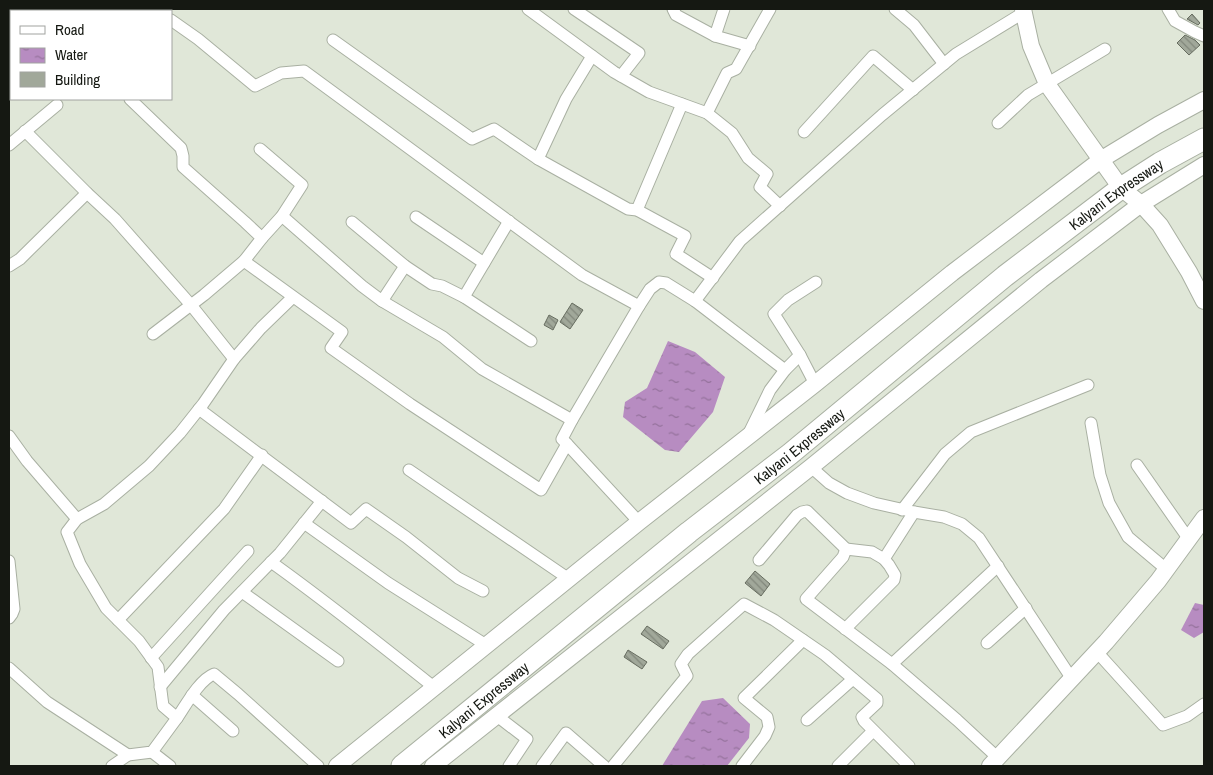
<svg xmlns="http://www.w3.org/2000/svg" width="1213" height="775" viewBox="0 0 1213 775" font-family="'Archivo Narrow',sans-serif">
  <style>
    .water { fill: url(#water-ripples) }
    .building { fill: url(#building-back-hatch); stroke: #676d60 }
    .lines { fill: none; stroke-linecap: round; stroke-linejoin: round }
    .street-casing { stroke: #a9b0a2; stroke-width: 13 }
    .secondary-casing { stroke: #a9b0a2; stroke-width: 18 }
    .highway-casing { stroke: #a9b0a2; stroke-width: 23 }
    .street { stroke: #fff; stroke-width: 11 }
    .secondary { stroke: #fff; stroke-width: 16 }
    .highway { stroke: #fff; stroke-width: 21 }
    .labels { text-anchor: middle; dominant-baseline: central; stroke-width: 4; stroke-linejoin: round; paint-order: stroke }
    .street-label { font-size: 15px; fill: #151812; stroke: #fff }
  </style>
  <defs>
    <pattern id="water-ripples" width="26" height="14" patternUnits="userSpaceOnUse" patternTransform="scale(1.25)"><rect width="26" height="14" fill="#b78cc1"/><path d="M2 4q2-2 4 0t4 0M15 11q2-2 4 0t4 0" fill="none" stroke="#94719b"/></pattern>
    <pattern id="building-back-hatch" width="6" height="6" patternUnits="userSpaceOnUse" patternTransform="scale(1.25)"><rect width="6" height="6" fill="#a1a89a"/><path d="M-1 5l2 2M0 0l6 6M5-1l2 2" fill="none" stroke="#82887c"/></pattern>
  </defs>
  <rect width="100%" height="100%" fill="#e0e7d8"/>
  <g class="water">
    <path d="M668 341 695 352 725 377 713 412 679 452 665 450 623 417 625 402 647 388Z"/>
    <path d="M1195 603 1204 605V632L1194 638 1181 630Z"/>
    <path d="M723 698 750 724 749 738 727 766H662L702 701Z"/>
  </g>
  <g class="building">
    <path d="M1192 14 1200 23 1198 25 1187 19Z"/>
    <path d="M1185 35 1195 40 1200 45 1189 55 1177 43Z"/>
    <path d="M572 303 583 310 570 329 560 322Z"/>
    <path d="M549 315 558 320 553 330 544 325Z"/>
    <path d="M755 571 770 584 761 596 745 583Z"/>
    <path d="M647 626 669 641 663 649 641 634Z"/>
    <path d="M628 650 647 662 642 669 624 657Z"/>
  </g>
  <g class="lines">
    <g class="street-casing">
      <g id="street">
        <path d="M528 9 614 72 649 92 707 113 732 133 748 158 767 174 760 187 780 206"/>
        <path d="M574 9 639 53 621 76"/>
        <path d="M673 9 676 15 715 36 750 46"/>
        <path d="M895 9 914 25 944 64"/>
        <path d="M1168 9 1175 21 1195 32 1204 36"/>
        <path d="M171 20 198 39 255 86 281 73 304 71 582 275 639 306 650 289 659 282 666 283 695 301 740 241 882 115 956 54 1023 13"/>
        <path d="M715 36 724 9"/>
        <path d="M333 40 472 139 494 129 538 159 566 99 592 56"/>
        <path d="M130 99 181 148 183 156V167L245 222 262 238 244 261 342 332 331 348 410 404 541 490 567 444 639 522"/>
        <path d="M707 113 727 73 736 69 770 9"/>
        <path d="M998 123 1028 95 1105 49"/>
        <path d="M25 131 87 193 115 219 191 305 234 359"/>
        <path d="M804 132 873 56 913 90"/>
        <path d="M9 145 57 105"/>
        <path d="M260 149 302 185 282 216 262 238"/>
        <path d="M538 159 628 209 637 210 685 236 676 254 713 278"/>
        <path d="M637 210 682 104"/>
        <path d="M282 216 362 286 382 301 405 266"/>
        <path d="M416 217 484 263"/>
        <path d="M509 221 464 297 531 341"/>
        <path d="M352 222 405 266 432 284 442 286 464 297"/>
        <path d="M9 266 20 259 87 193"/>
        <path d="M382 301 443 337 482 369 572 420 562 439 567 444"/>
        <path d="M695 301 785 370"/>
        <path d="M153 334 204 295 244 261"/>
        <path d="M815 384 800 355 774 314 788 300 816 282"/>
        <path d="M199 409 351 523 366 509 406 537 458 578 483 591"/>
        <path d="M572 420 639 306"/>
        <path d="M1091 423 1100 475 1109 503 1128 537 1166 569"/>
        <path d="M749 433 770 390 785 370 800 355"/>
        <path d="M9 436 27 461 77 519"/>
        <path d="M1137 465 1188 538"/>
        <path d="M811 467 829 483 847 493 874 503 914 512 944 517 962 524 979 538 1072 679"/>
        <path d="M409 470 569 579"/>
        <path d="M902 510 945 454 971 432 1088 385"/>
        <path d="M914 512 884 559 872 552 846 549 843 557 806 599 892 664 957 720 998 758"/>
        <path d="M304 523 388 583 486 645"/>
        <path d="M759 560 797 515 802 512 807 511 846 549"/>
        <path d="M9 561 14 609 12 614 9 618"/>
        <path d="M271 562C327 602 381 645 435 688"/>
        <path d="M242 592 338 661"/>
        <path d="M118 620 224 509 262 455"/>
        <path d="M845 629 894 580 895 575 889 565 884 559"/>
        <path d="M987 643 1026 608"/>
        <path d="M1097 652 1163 725 1187 716 1204 704"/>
        <path d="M151 658 248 551"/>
        <path d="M892 664 998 566"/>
        <path d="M9 668 47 702 128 755 152 752 177 718 163 706 158 667 139 641 106 608 80 564 67 532 77 519 104 504 149 466 180 433 203 404 234 359 261 328 293 297"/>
        <path d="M160 687 224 610 280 553 322 501"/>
        <path d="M192 695 233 731"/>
        <path d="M497 716 527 739 509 766"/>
        <path d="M177 718C186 705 199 680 214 674L238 694 318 766"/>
        <path d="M807 720 853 679"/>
        <path d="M152 752 170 766"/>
        <path d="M112 766 128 755"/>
        <path d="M542 766 566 733 604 766"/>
        <path d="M613 766 687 676 681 664 688 654 744 604 774 620 825 655 877 699V703L862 717 864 721 909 766"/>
        <path d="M742 766 765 736 769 727 767 717 744 698 803 640"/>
        <path d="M838 766 873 731"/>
      </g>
    </g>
    <g class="secondary-casing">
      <g id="secondary">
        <path d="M1023 9 1031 46 1047 84 1121 188 1141 204 1160 225 1189 272 1204 301"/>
        <path d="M337 766 639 522 815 384 952 273 1102 159 1158 125 1204 100"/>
        <path d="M433 766 811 467 1041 280 1141 204 1204 165"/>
        <path d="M990 766 1106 642 1158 581 1204 518"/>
      </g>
    </g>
    <g class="highway-casing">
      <g id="highway">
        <path id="s1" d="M402 766 689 532 790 454 1005 276 1121 188 1160 163 1204 139"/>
      </g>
    </g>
    <use href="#street" class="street"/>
    <use href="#secondary" class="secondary"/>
    <use href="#highway" class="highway"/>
  </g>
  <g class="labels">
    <g class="street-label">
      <text stroke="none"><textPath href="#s1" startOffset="915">Kalyani Expressway</textPath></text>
      <text stroke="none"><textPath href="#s1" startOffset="510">Kalyani Expressway</textPath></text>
      <text stroke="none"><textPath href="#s1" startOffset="105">Kalyani Expressway</textPath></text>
    </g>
  </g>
  <rect width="1213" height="775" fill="none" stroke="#151812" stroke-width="20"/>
  <rect x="10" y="10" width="162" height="90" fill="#ffffff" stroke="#a1a3a0"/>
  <rect x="20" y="26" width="25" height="8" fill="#ffffff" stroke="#a1a3a0"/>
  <text x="55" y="35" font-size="15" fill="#151812">Road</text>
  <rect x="20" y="48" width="25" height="15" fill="url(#water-ripples)" stroke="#a1a3a0"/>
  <text x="55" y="60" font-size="15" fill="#151812">Water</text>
  <rect x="20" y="72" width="25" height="15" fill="#a1a89a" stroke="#a1a3a0"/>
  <text x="55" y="85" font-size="15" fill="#151812">Building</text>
</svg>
